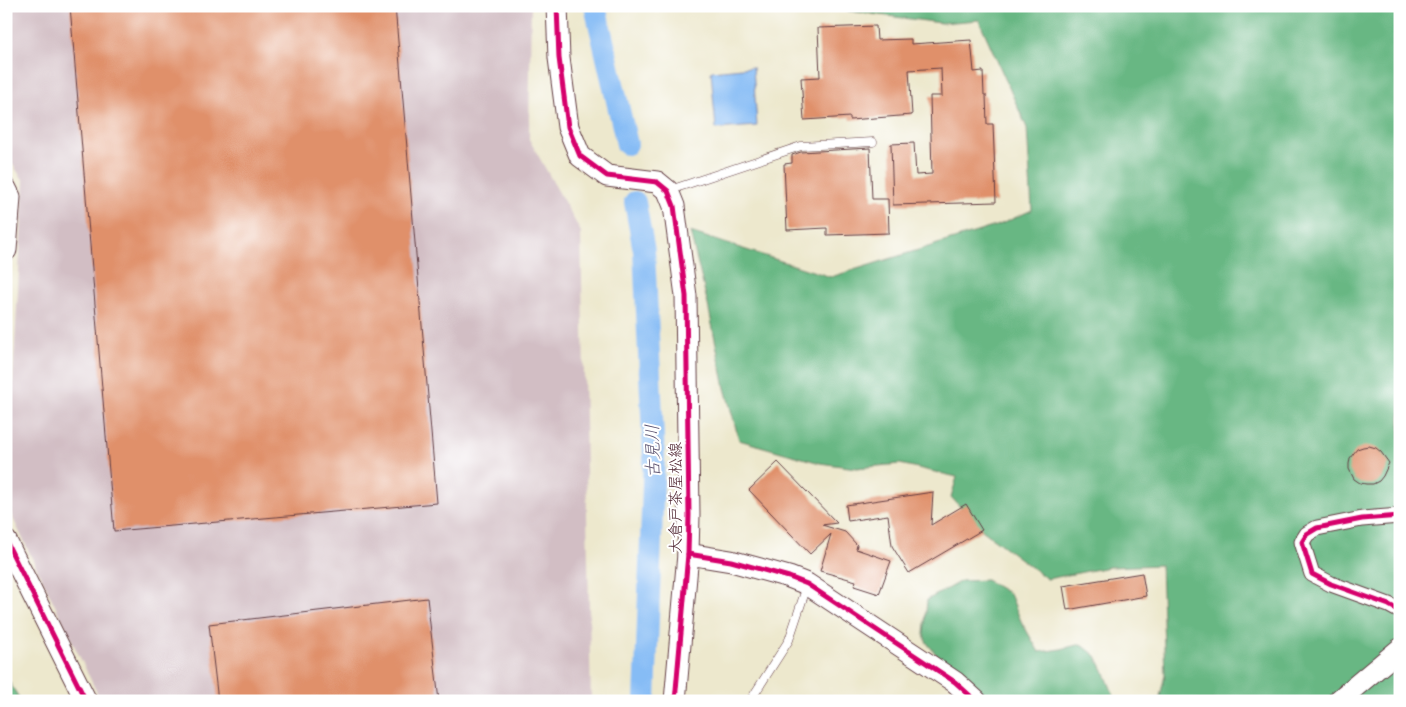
<svg xmlns="http://www.w3.org/2000/svg" width="1406" height="707" viewBox="0 0 1406 707" font-family="Delius,'Klee One',sans-serif">
  <style>
    .industrial { fill: #d2bec4 }
    .forest { fill: #68b783; stroke: #596b57 }
    .water { fill: #86bcf5; stroke: #686e90 }
    .lines { fill: none; stroke-linecap: round; stroke-linejoin: round }
    .river { stroke: #86bcf5; stroke-width: 22 }
    .building { fill: #e0906b }
    .lane-casing { stroke: #623d43; stroke-width: 9 }
    .street-casing { stroke: #623d43; stroke-width: 17 }
    .secondary-casing { stroke: #623d43; stroke-width: 23 }
    .lane { stroke: #fff; stroke-width: 8 }
    .street { stroke: #fff; stroke-width: 15 }
    .secondary { stroke: #fff; stroke-width: 21 }
    .cycleway-casing { stroke: #fff; stroke-width: 8 }
    .cycleway { stroke: #d6006c; stroke-width: 5 }
    .labels { text-anchor: middle; dominant-baseline: central; stroke-width: 4; stroke-linejoin: round; paint-order: stroke }
    .street-label { font-size: 16px; fill: #4a1f2b; stroke: #fff }
    .water-label { font-size: 18px; font-style: italic; fill: #5f5672; stroke: #fff }
  </style>
  <rect width="100%" height="100%" fill="#fff"/>
  <filter id="ink" filterUnits="userSpaceOnUse"><feTurbulence type="fractalNoise" baseFrequency=".02" numOctaves="2"/><feDisplacementMap in="SourceGraphic" scale="10" xChannelSelector="R" yChannelSelector="G"/><feConvolveMatrix kernelMatrix="1 2 1 2 8 2 1 2 1" color-interpolation-filters="sRGB"/></filter>
  <filter id="wash" filterUnits="userSpaceOnUse"><feTurbulence type="fractalNoise" baseFrequency=".0096" numOctaves="4" result="noise"/><feDisplacementMap in="SourceGraphic" scale="20" xChannelSelector="R" yChannelSelector="G"/><feGaussianBlur stdDeviation="1.12" result="paint"/><feColorMatrix in="noise" values="0 0 0 0 0 0 0 0 0 0 0 0 0 0 0 0 0 1.4 0 .05"/><feComposite in="paint" operator="in"/></filter>
  <g filter="url(#wash)">
    <rect width="100%" height="100%" fill="#ede8cd"/>
    <path class="industrial" d="M6 6H531L529 139 581 232 591 701H101L6 504 24 181 6 155Z"/>
    <g class="forest">
      <path d="M811 6H1400V701H1215L1213 700 1209 701H1159L1165 675 1161 565 1109 567 1047 579 982 530 951 497 957 477 900 464 856 468 820 463 739 440 725 388 708 305 690 232 831 277 999 225 1032 210 1027 128 979 20 941 23Z"/>
      <path d="M986 580 1010 594 1021 621 1039 652 1061 649 1081 644 1096 656 1106 676 1116 701H987L940 659 927 643 924 635 927 600 961 581Z"/>
      <path d="M6 677 21 701H6Z"/>
    </g>
    <path class="water" d="M753 67 757 126 716 129 711 71Z"/>
    <g class="lines">
      <g class="river">
        <path d="M595 6 627 144"/>
        <path d="M635 202 644 251 654 457 645 701"/>
      </g>
    </g>
    <g id="blocks">
      <g class="building">
        <path d="M70 6H395L437 503 114 531Z"/>
        <path d="M876 26 877 40 911 39V44L971 40 974 72 983 71 984 95H986L987 124H993L996 202 893 205 891 144 914 143 916 175 932 174 930 96H942L941 68 909 70 912 115 850 120V117L804 120 801 78 820 77 818 28Z"/>
        <path d="M870 148 872 199H888L889 233 827 235V228L787 230 784 164 792 163V155L801 152Z"/>
        <path d="M1369 446 1376 448 1381 452 1389 463 1383 476 1379 481 1373 484H1366L1360 483 1354 479 1349 469V464L1350 458 1357 449 1363 447Z"/>
        <path d="M778 462 837 523 822 525 845 532 857 545 856 549 891 561 879 594 854 586 856 581 820 571 831 534 810 554 749 490Z"/>
        <path d="M933 492 931 525 966 504 982 530 909 573 892 546 888 515 848 521 846 505Z"/>
        <path d="M1142 573 1146 596 1067 610 1063 586Z"/>
        <path d="M427 598 439 701H218L209 624Z"/>
      </g>
    </g>
  </g>
  <g filter="url(#ink)">
    <use href="#blocks" fill-opacity="0" stroke="#623d43" stroke-width="1"/>
    <g class="lines">
      <g class="lane-casing">
        <g id="lane">
          <path d="M670 190 801 146 873 142"/>
          <path d="M750 701 789 640 807 586"/>
        </g>
      </g>
      <g class="street-casing">
        <path id="street" d="M1400 516 1362 519 1317 528 1307 534 1302 542 1312 574 1331 584 1389 605 1400 611"/>
      </g>
      <g class="secondary-casing">
        <g id="secondary">
          <path d="M557 6 559 58 568 127 580 156 607 176 657 182 668 191 674 206 686 296 689 515 688 554 675 701"/>
          <path d="M6 189 10 197 6 250"/>
          <path d="M6 541 86 701"/>
          <path d="M688 554 731 561 789 577 807 584 955 682 976 701"/>
          <path d="M1338 701 1400 649"/>
        </g>
      </g>
      <use href="#lane" class="lane"/>
      <use href="#street" class="street"/>
      <use href="#secondary" class="secondary"/>
      <g class="cycleway-casing">
        <g id="cycleway">
          <path d="M557 6 559 58 568 127 580 156 607 176 657 182 668 191 674 206 686 296 689 515 688 554 675 701"/>
          <path d="M1400 516 1362 519 1317 528 1307 534 1302 542 1312 574 1331 584 1389 605 1400 611"/>
          <path d="M6 541 86 701"/>
          <path d="M688 554 731 561 789 577 807 584 955 682 976 701"/>
        </g>
      </g>
      <use href="#cycleway" class="cycleway"/>
    </g>
  </g>
  <g class="labels">
    <g class="street-label">
      <text transform="translate(675 498) rotate(-90)">大倉戸茶屋松線</text>
    </g>
    <g class="water-label">
      <text transform="translate(652 451) rotate(-91)">古見川</text>
    </g>
  </g>
  <rect width="1406" height="707" fill="none" stroke="#fff" stroke-width="25"/>
</svg>
